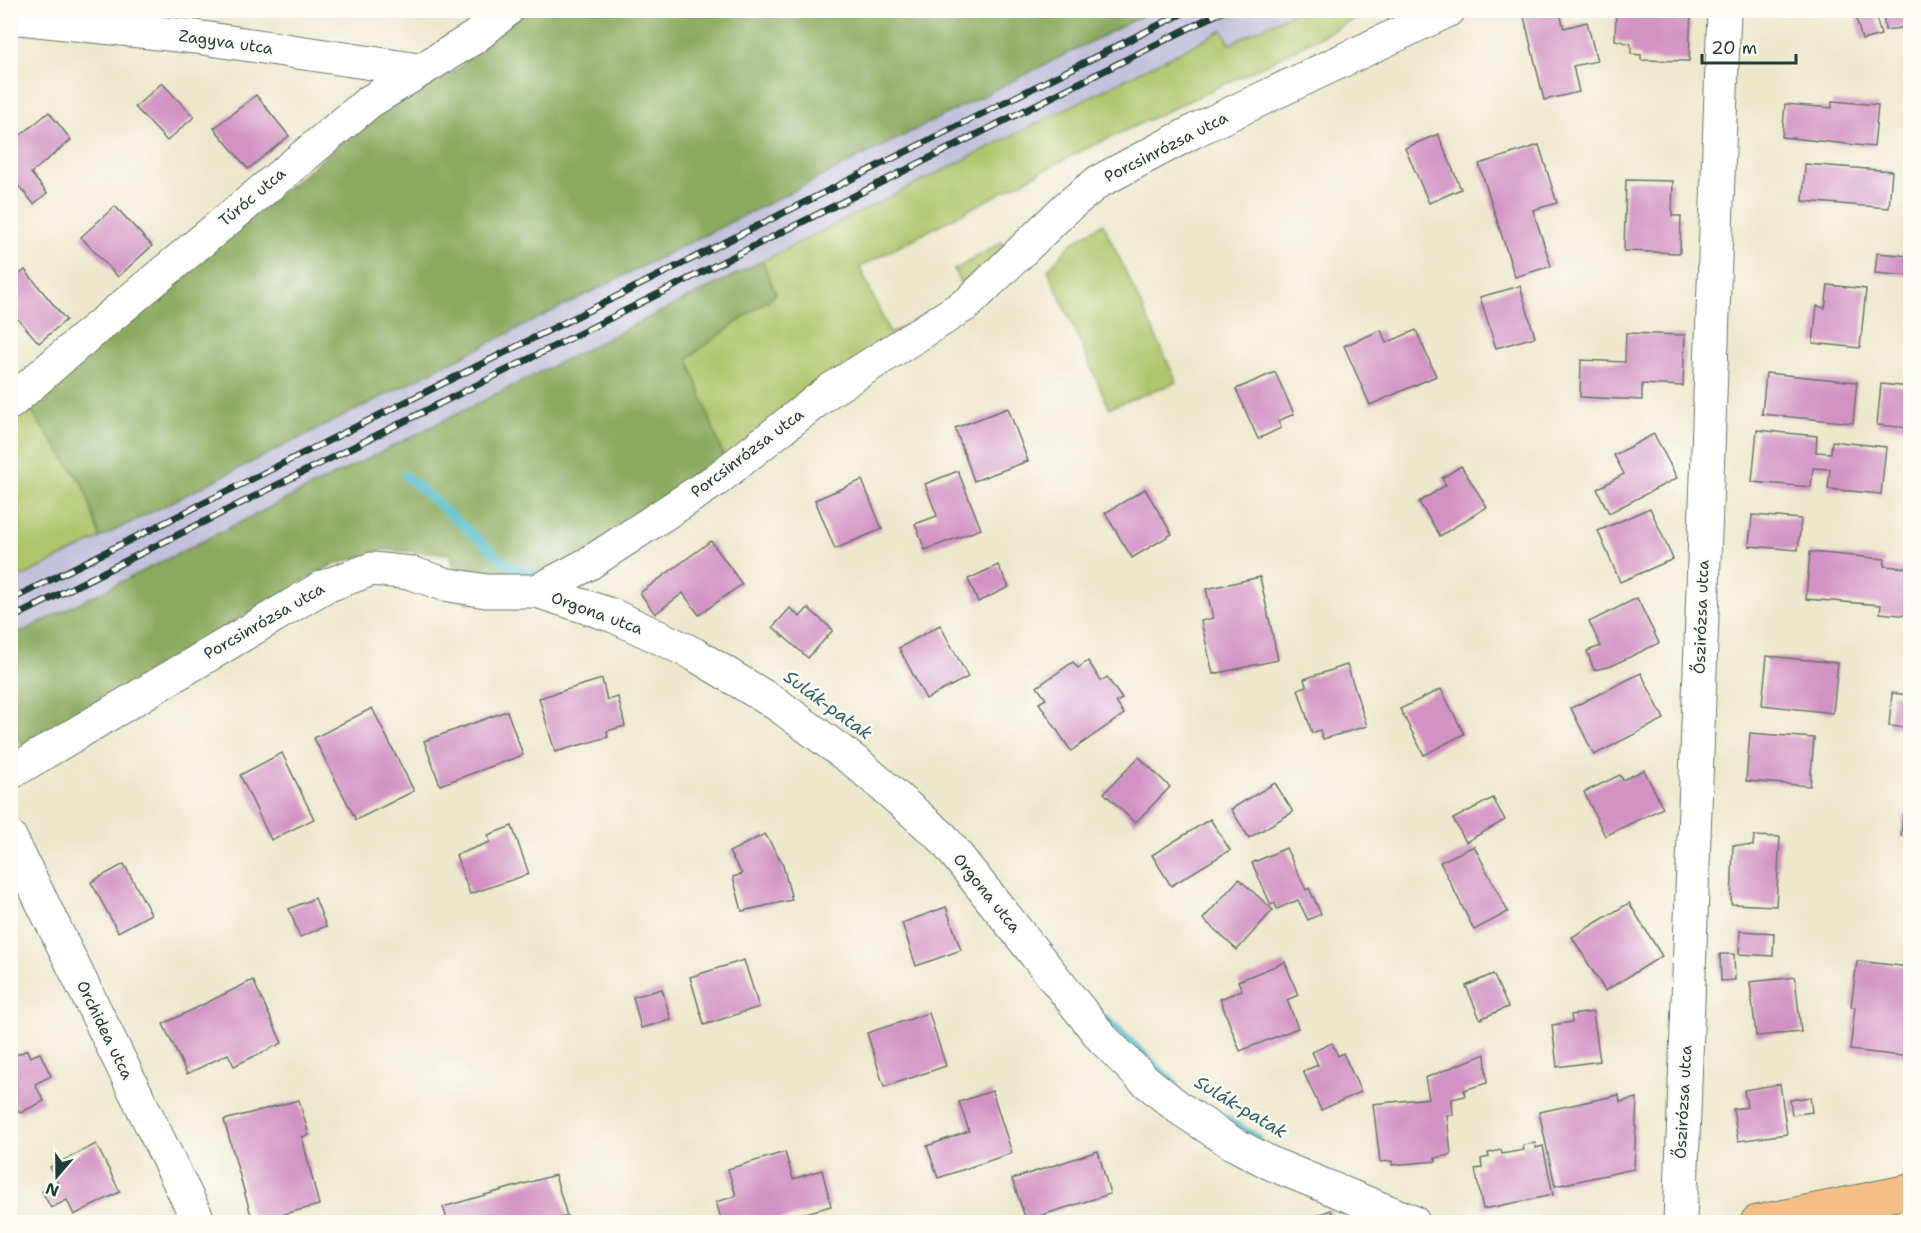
<svg xmlns="http://www.w3.org/2000/svg" width="1921" height="1233" viewBox="0 0 1921 1233" font-family="'Shantell Sans',sans-serif">
  <style>
    .industrial { fill: #c3c1db }
    .green { fill: #aec56a; stroke: #66814f; stroke-width: 1.5 }
    .forest { fill: #8aaa5e; stroke: #547449; stroke-width: 1.5 }
    .lines { fill: none; stroke-linecap: round; stroke-linejoin: round }
    .stream { stroke: #4fbbca; stroke-width: 9 }
    .building { fill: #d292c4 }
    .minor-casing { stroke: #677869; stroke-width: 35 }
    .major-casing { stroke: #677869; stroke-width: 35 }
    .minor { stroke: #fff; stroke-width: 33 }
    .major { stroke: #f6be87; stroke-width: 33 }
    .rail-casing { stroke: #1f3d34; stroke-width: 7 }
    .rail { stroke: #fdfcf7; stroke-width: 4.5; stroke-dasharray: 14; stroke-linecap: butt }
    .labels { text-anchor: middle; dominant-baseline: central; stroke-width: 5; stroke-linejoin: round; paint-order: stroke }
    .street-label { font-size: 16px; fill: #1f3d34; stroke: #fdfcf7 }
    .water-label { font-size: 18px; font-style: italic; fill: #2d6361; stroke: #fdfcf7 }
  </style>
  <rect width="100%" height="100%" fill="#fdfcf7"/>
  <filter id="ink" filterUnits="userSpaceOnUse"><feTurbulence type="fractalNoise" baseFrequency=".0167" numOctaves="2"/><feDisplacementMap in="SourceGraphic" scale="12" xChannelSelector="R" yChannelSelector="G"/><feConvolveMatrix kernelMatrix="1 2 1 2 8 2 1 2 1" color-interpolation-filters="sRGB"/></filter>
  <filter id="wash" filterUnits="userSpaceOnUse"><feTurbulence type="fractalNoise" baseFrequency=".008" numOctaves="4" result="noise"/><feDisplacementMap in="SourceGraphic" scale="24" xChannelSelector="R" yChannelSelector="G"/><feGaussianBlur stdDeviation="1.35" result="paint"/><feColorMatrix in="noise" values="0 0 0 0 0 0 0 0 0 0 0 0 0 0 0 0 0 1.4 0 .05"/><feComposite in="paint" operator="in"/></filter>
  <g filter="url(#wash)">
    <rect width="100%" height="100%" fill="#ede7cb"/>
    <path class="industrial" d="M1152 11H1296L1230 44 1223 31 11 637V582Z"/>
    <g class="green">
      <path d="M1296 11H1370L1253 71 1075 154 860 267 890 334 965 292 954 270 1002 242 1008 254 952 308 824 384 726 464 688 358 776 294 762 261 1223 30 1230 44Z"/>
      <path d="M1103 223 1177 382 1109 408 1048 270 1072 243Z"/>
      <path d="M26 404 84 486 100 538 11 582V494L16 490 11 483V418Z"/>
      <path d="M11 733 28 746 11 759Z"/>
    </g>
    <g class="forest">
      <path d="M522 11H1152L100 538 84 486 26 404 380 111 454 72Z"/>
      <path d="M762 261 776 294 688 358 726 464 590 576 466 603 450 554 381 550 330 566 147 672 28 746 11 733V637Z"/>
    </g>
    <g class="lines">
      <g class="stream">
        <path d="M405 475 508 565 542 576"/>
        <path d="M1106 1019 1174 1084"/>
        <path d="M1217 1114 1257 1138"/>
      </g>
    </g>
    <g id="blocks">
      <g class="building">
        <path d="M1553 10H1559L1564 28 1587 22 1597 61 1573 66 1579 92 1544 100 1524 17Z"/>
        <path d="M1623 10H1691L1689 61 1641 60V55L1631 54V44L1615 40 1616 12 1623 13Z"/>
        <path d="M1854 10H1874L1881 35 1862 40Z"/>
        <path d="M1883 10H1910V27L1885 30Z"/>
        <path d="M162 83 194 117 167 141 135 107Z"/>
        <path d="M256 95 289 136 248 169 214 128Z"/>
        <path d="M1832 101 1878 105 1874 147 1782 137 1785 104 1832 108Z"/>
        <path d="M49 112 71 140 31 173 47 193 34 204 17 184 10 189V133L16 139Z"/>
        <path d="M1438 134 1461 189 1429 203 1405 148Z"/>
        <path d="M1539 145 1557 203 1533 210 1551 266 1515 277 1479 164Z"/>
        <path d="M1805 164 1892 171 1889 208 1803 201Z"/>
        <path d="M1626 180 1673 181 1672 216H1681L1680 253 1624 251Z"/>
        <path d="M115 206 152 246 118 277 81 237Z"/>
        <path d="M1877 253 1910 256V276L1875 273Z"/>
        <path d="M25 270 66 320 39 343 10 310V282Z"/>
        <path d="M1828 285 1866 289 1860 348 1813 343 1817 306 1825 308Z"/>
        <path d="M1520 286 1535 337 1496 348 1480 297Z"/>
        <path d="M1381 330 1386 343 1416 330 1436 376 1370 405 1344 346Z"/>
        <path d="M1626 333 1685 335 1683 386 1642 384V400L1580 397 1581 360 1625 362Z"/>
        <path d="M1275 372 1294 414 1278 421 1281 428 1258 439 1236 389Z"/>
        <path d="M1766 373 1857 382 1853 423 1762 414Z"/>
        <path d="M1881 384 1910 387V428L1877 425Z"/>
        <path d="M1008 408 1028 461 974 481 955 428Z"/>
        <path d="M1757 430 1817 436 1816 452 1831 453 1832 441 1886 447 1881 494 1828 489 1830 469 1813 468 1811 487 1752 482Z"/>
        <path d="M1654 434 1677 478 1609 513 1597 489 1624 474 1614 455Z"/>
        <path d="M1461 466 1487 507 1440 536 1419 502 1446 485 1442 478Z"/>
        <path d="M958 471 981 529 925 550 915 524 937 516 925 484Z"/>
        <path d="M862 480 882 529 835 549 815 500Z"/>
        <path d="M1145 489 1172 534 1132 558 1105 513Z"/>
        <path d="M1650 508 1673 559 1620 582 1598 531Z"/>
        <path d="M1752 515 1801 519 1798 550 1749 546Z"/>
        <path d="M711 541 742 584 699 615 683 593 655 614 640 593Z"/>
        <path d="M1810 552 1885 559 1884 566 1910 568V616L1880 613 1881 605 1806 599Z"/>
        <path d="M998 565 1009 587 978 602 968 579Z"/>
        <path d="M1260 577 1278 660 1213 674 1201 621 1213 618 1206 589Z"/>
        <path d="M1637 598 1659 643 1611 666 1594 670 1587 651 1601 646 1589 622Z"/>
        <path d="M790 608 800 617 808 608 833 630 808 658 773 627Z"/>
        <path d="M940 625 968 677 926 699 899 648Z"/>
        <path d="M1767 656 1838 663 1833 713 1762 705Z"/>
        <path d="M1088 661 1101 681 1107 677 1122 699 1116 702 1124 714 1071 751 1039 703 1046 699 1037 687 1073 662 1078 668Z"/>
        <path d="M1347 665 1367 726 1323 739 1320 730 1312 733 1298 689 1306 686 1304 679Z"/>
        <path d="M1641 673 1664 719 1594 755 1571 708Z"/>
        <path d="M602 679 607 700 618 697 625 726 607 731 608 737 555 752 539 698Z"/>
        <path d="M1441 689 1464 734 1424 755 1400 709Z"/>
        <path d="M1892 693 1910 695V728L1889 726Z"/>
        <path d="M372 708 414 791 356 820 314 738Z"/>
        <path d="M507 711 523 755 440 785 424 741Z"/>
        <path d="M1750 733 1814 738 1810 786 1746 781Z"/>
        <path d="M282 753 314 819 271 840 240 775Z"/>
        <path d="M1139 757 1170 787 1135 823 1104 793Z"/>
        <path d="M1644 770 1663 808 1605 836 1584 792 1620 775 1623 780Z"/>
        <path d="M1275 783 1293 812 1249 838 1231 809Z"/>
        <path d="M1493 798 1505 820 1466 842 1453 819Z"/>
        <path d="M1903 815 1910 816V837L1901 836Z"/>
        <path d="M1210 819 1230 850 1171 886 1152 855Z"/>
        <path d="M512 826 529 874 470 894 456 855 490 842 488 835Z"/>
        <path d="M765 834 782 862 792 900 742 911 733 877 742 874 729 852Z"/>
        <path d="M1754 836 1780 837 1776 906 1731 904 1733 845 1753 846Z"/>
        <path d="M1474 846 1508 912 1474 930 1440 862Z"/>
        <path d="M1286 848 1306 890 1309 888 1321 914 1308 920 1298 900 1277 909 1275 903 1271 905 1252 863Z"/>
        <path d="M124 864 151 914 118 932 91 882Z"/>
        <path d="M1239 879 1273 910 1237 950 1203 919Z"/>
        <path d="M315 898 326 926 300 937 289 909Z"/>
        <path d="M1629 903 1662 956 1605 991 1572 937Z"/>
        <path d="M946 907 961 950 916 966 902 923Z"/>
        <path d="M1740 931 1774 933 1773 956 1739 954Z"/>
        <path d="M1720 954H1734L1735 980 1721 981Z"/>
        <path d="M744 960 759 1007 704 1025 690 977Z"/>
        <path d="M1857 961 1910 967V1057L1850 1050 1855 1007H1851Z"/>
        <path d="M1285 962 1298 995 1287 1000 1298 1028 1240 1051 1220 999 1242 990 1238 981Z"/>
        <path d="M1493 974 1508 1007 1480 1019 1466 986Z"/>
        <path d="M1795 977 1801 1032 1756 1036 1750 982Z"/>
        <path d="M253 980 282 1043 234 1066 228 1054 187 1074 163 1024Z"/>
        <path d="M662 989 671 1020 641 1028 633 997Z"/>
        <path d="M1593 1012 1600 1061 1557 1067 1552 1025 1572 1022 1571 1015Z"/>
        <path d="M929 1013 946 1066 884 1087 867 1033Z"/>
        <path d="M1332 1043 1338 1056 1343 1053 1361 1092 1321 1110 1303 1071 1318 1065 1312 1052Z"/>
        <path d="M27 1050 30 1057 40 1053 51 1076 35 1084 44 1101 20 1113 10 1094V1067L16 1064 12 1057Z"/>
        <path d="M1485 1054 1487 1083 1464 1090 1465 1096 1452 1099 1453 1115H1447L1451 1155 1435 1158 1436 1161 1392 1165V1161L1380 1162 1373 1104 1429 1098 1425 1078Z"/>
        <path d="M1780 1084 1787 1134 1738 1141 1733 1109 1747 1107 1744 1090Z"/>
        <path d="M992 1091 1012 1153 938 1178 927 1146 969 1131 959 1102Z"/>
        <path d="M1619 1095 1620 1102 1637 1098 1634 1169 1555 1186 1539 1112Z"/>
        <path d="M1810 1097 1812 1112 1792 1115 1790 1100Z"/>
        <path d="M299 1100 309 1135 302 1137 319 1205 253 1222 224 1120Z"/>
        <path d="M1535 1143 1536 1148 1543 1146 1553 1195 1483 1209 1475 1169 1482 1168 1481 1159 1489 1157 1488 1153 1501 1150 1502 1154 1524 1150 1523 1145Z"/>
        <path d="M96 1144 120 1192 74 1215 67 1200 51 1208 42 1191 58 1183 50 1167Z"/>
        <path d="M1098 1151 1110 1194 1026 1220 1012 1179Z"/>
        <path d="M785 1152 793 1179 822 1170 831 1206 774 1222H722L716 1202 736 1196 728 1169Z"/>
        <path d="M555 1175 567 1216 543 1222H448L443 1207Z"/>
        <path d="M1331 1210 1334 1220 1346 1216 1348 1222H1299Z"/>
        <path d="M132 1216 135 1222H118Z"/>
      </g>
    </g>
  </g>
  <g filter="url(#ink)">
    <use href="#blocks" fill-opacity="0" stroke="#677869" stroke-width="1.5"/>
    <g class="lines">
      <g class="minor-casing">
        <g id="minor">
          <path d="M10 17 196 37 419 70"/>
          <path d="M10 403 75 346 369 102 475 37 507 10"/>
          <path d="M537 591 614 616 694 654 778 705 858 764 942 837 1103 1039 1141 1077 1179 1108 1232 1143 1272 1164 1413 1222"/>
          <path d="M10 773 323 587 372 569 411 573 444 584 486 591H537L588 564 716 480 829 391 968 303 1067 207 1098 182 1196 130 1449 10"/>
          <path d="M10 837 199 1222"/>
          <path d="M1680 1222 1724 10"/>
        </g>
      </g>
      <g class="major-casing">
        <path id="major" d="M1757 1222 1910 1191"/>
      </g>
      <use href="#minor" class="minor"/>
      <use href="#major" class="major"/>
      <g class="rail-casing">
        <g id="rail">
          <path d="M10 600 1189 10"/>
          <path d="M10 619 1225 10"/>
        </g>
      </g>
      <use href="#rail" class="rail"/>
    </g>
  </g>
  <g class="labels">
    <g class="street-label">
      <text transform="translate(226 42) rotate(8)">Zagyva utca</text>
      <text transform="translate(1166 147) rotate(-27)">Porcsinrózsa utca</text>
      <text transform="translate(252 197) rotate(-40)">Túróc utca</text>
      <text transform="translate(747 453) rotate(-37)">Porcsinrózsa utca</text>
      <text transform="translate(597 613) rotate(20)">Orgona utca</text>
      <text transform="translate(1701 617) rotate(-88)">Őszirózsa utca</text>
      <text transform="translate(264 621) rotate(-30)">Porcsinrózsa utca</text>
      <text transform="translate(987 893) rotate(51)">Orgona utca</text>
      <text transform="translate(105 1030) rotate(64)">Orchidea utca</text>
      <text transform="translate(1683 1102) rotate(-87)">Őszirózsa utca</text>
    </g>
    <g class="water-label">
      <text transform="translate(828 705) rotate(36)">Sulák-patak</text>
      <text transform="translate(1241 1107) rotate(31)">Sulák-patak</text>
    </g>
  </g>
  <rect width="1921" height="1233" fill="none" stroke="#fdfcf7" stroke-width="36"/>
  <g transform="translate(57 1176) rotate(200)" stroke="#fdfcf7" stroke-width="4.5" paint-order="stroke">
  <path d="M0-4.5L10 22L0 15L-10 22Z" fill="#1f3d34"/>
  <text y="-9" font-size="16" font-weight="bold" text-anchor="middle" fill="#1f3d34">N</text>
  </g>
  <path d="M1702 54v9h94v-9" fill="none" stroke="#1f3d34" stroke-width="3"/>
  <text x="1711" y="54" font-size="18" fill="#1f3d34" stroke="#fdfcf7" stroke-width="4.5" paint-order="stroke">20 m</text>
</svg>
